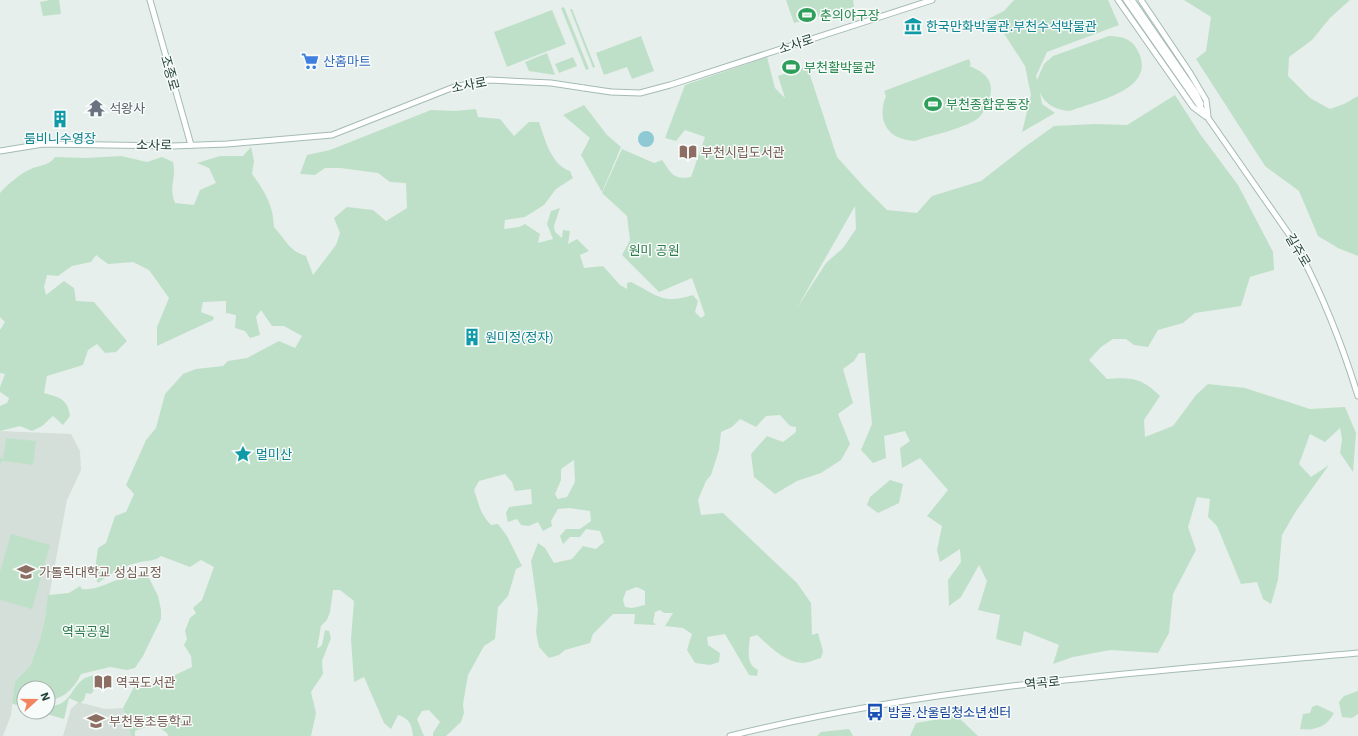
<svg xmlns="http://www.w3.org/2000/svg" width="1358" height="736" viewBox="0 0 1358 736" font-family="'IBM Plex Sans','Noto Sans KR',sans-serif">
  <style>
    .built { fill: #d4dfda }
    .green { fill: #bfe0c8; fill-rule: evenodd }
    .water { fill: #8ec9d4 }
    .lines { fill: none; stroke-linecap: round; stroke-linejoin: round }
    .secondary-casing { stroke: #a4bbb3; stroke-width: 7 }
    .secondary { stroke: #fff; stroke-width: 5 }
    .secondary-bridge-casing { stroke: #a4bbb3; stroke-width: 7; stroke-linecap: butt }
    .secondary-bridge { stroke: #fff; stroke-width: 5 }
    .labels { text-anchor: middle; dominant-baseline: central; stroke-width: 3; stroke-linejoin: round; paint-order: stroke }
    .leisure-label { font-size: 13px; fill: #27864d; stroke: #f7fbf9; text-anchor: start }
    .culture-label { font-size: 13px; fill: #0d838f; stroke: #f7fbf9; text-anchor: start }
    .street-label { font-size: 13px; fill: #24423a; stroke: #f7fbf9 }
    .shop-label { font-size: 13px; fill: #366cbe; stroke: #f7fbf9; text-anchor: start }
    .worship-label { font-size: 13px; fill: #5b616d; stroke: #f7fbf9; text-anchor: start }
    .education-label { font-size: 13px; fill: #785e54; stroke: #f7fbf9; text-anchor: start }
    .park-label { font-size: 13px; fill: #2d7a4b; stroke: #f7fbf9 }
    .transit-label { font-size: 13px; fill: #164399; stroke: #f7fbf9; text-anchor: start }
  </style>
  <rect width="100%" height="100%" fill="#e6efeb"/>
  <g class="built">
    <path d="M0 431 71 434 80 451 81 470 67 500 45 618 40 639 30 666 15 681 11 715 3 736H0Z"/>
    <path d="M78 702 105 709 123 708 131 736H63L71 709Z"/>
  </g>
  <g class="green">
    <path d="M50 0H59L61 14 43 16 40 2Z"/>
    <path d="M786 0H853L854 7 794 23Z"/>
    <path d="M1014 0H1108L1119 25 1047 52 1036 76 1037 80 1044 64 1053 56 1109 36C1121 36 1133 39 1138 51 1158 90 1095 101 1070 111 1056 110 1046 105 1040 93L1042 104 1055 113 1022 132 1031 95 1025 66 1003 32 980 23 1004 11Z"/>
    <path d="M1184 0H1350L1330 18 1312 40 1289 57 1288 76 1310 98 1330 109 1344 104 1358 96V256L1338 248 1318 236 1299 191 1265 166 1196 59 1206 51 1211 17Z"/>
    <path d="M564 7 589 69 586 70 561 8Z"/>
    <path d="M570 9H572L595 67 593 68Z"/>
    <path d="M552 10 566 44 507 67 494 32Z"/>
    <path d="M641 36 654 71 632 79 627 67 604 75 596 53Z"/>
    <path d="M547 53 555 75 529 71 525 62Z"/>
    <path d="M573 57 577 66 559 73 555 64Z"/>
    <path d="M767 57 775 88 785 98 778 76 807 66 837 157 865 188 887 210 917 213 932 196 981 181 1026 146 1054 126 1095 124 1127 125 1175 95 1200 134 1238 185 1273 252 1274 270 1250 277 1241 306 1195 313 1183 323 1158 330 1148 347 1134 345 1126 339H1113L1101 347 1089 360 1107 379C1132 377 1142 378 1160 396L1144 420 1145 437 1173 426 1196 395 1208 384 1245 388 1310 409 1345 407 1356 433 1353 472 1340 453 1342 439 1340 428 1325 442 1310 434 1299 464 1311 477 1329 465 1296 511 1282 535 1278 580 1271 604 1263 599 1257 582 1241 584 1217 526 1208 517 1210 499 1197 497 1188 527 1196 550 1173 594 1169 633 1158 653 1110 650 1073 657 1053 664 1059 645 1024 631 1021 646 996 639 1000 615 978 610 987 581 979 565 961 597 949 606 948 580 961 562 960 549 940 562 937 550 942 526 927 516 948 490 920 458 902 468 900 448 910 441 905 431 884 436 886 458 873 463 861 450 872 424 865 353H859L854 361 843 369 853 403 838 414 850 444 841 460 821 473 797 481 775 494 754 477 751 454 767 436 783 442 796 432V427L790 426 780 415 766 416 756 427 740 419 732 427 721 432 719 450 711 475 706 481 698 500 701 515 723 513 797 583 811 603 812 635 818 633 823 651 821 658C816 659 808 663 803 663 784 662 770 646 757 635L750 637C749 649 745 664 758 670L757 676 749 675 725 634 707 637 708 645 720 653 719 662 710 665 695 663 687 650 692 634 683 628 665 626 673 613H664L660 610 655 612 653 622 656 625 634 624 635 614H613L593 634 590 643 565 650 559 655 549 658 539 647 536 632 538 610 531 561 538 543 545 548 554 563 572 559 583 546 596 549 604 542 600 531 586 529 580 537H570L563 544 560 536 566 529H580L591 521 590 511 569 508 558 509 551 521 552 526 543 531 538 522 529 526 521 525 517 519 508 522 506 513 509 507 532 504 531 489 515 491 512 482 505 474 479 481 474 490C480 506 479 512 491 525L498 524 507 536 522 566 516 569 508 596 498 607 495 639 484 646 468 675 463 704 464 713 461 722 446 736H433V733L440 722 429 710 422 711 417 719 424 736H413C412 725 409 718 398 715L391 729 384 723 364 677 354 682 351 639 354 601 340 590H333L330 612 327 620 321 626 317 649 322 645 325 630 329 631 331 638 322 661 323 674 311 692 316 713 311 736H168L167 733 154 724 135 731V736H131L123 708 134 687 151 683 161 687 168 685 173 676 192 667 191 656 184 645 187 639 185 631 190 618 196 613 193 608 202 600 214 567 201 560 190 567 161 556C154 562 146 560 137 563 123 566 110 574 98 583L94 576 98 548 106 543 115 516 126 512 134 494 126 485 146 440 156 428 165 394 183 374 196 369 223 366 228 361 247 358 279 341 295 348 302 336 284 326H272L261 310 256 317 260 335 250 338 245 331 235 328 236 315 226 313V301L203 302 201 312 214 317 213 320 157 346V327L169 298 149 270 133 262 108 264 96 255 91 262 72 266 58 276 47 275 44 287 46 295 64 281 74 288 76 301 94 302 127 341 116 352 105 353 97 344 88 350 83 365 47 376 44 393C59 397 68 399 70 416L63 425 53 416 42 426 32 431 20 426 0 431V406L7 403 9 398 0 392V387L5 374 0 373V330L5 322 0 317V193C9 183 21 173 33 168 42 165 49 165 55 157L85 158 121 156 147 162 162 157 173 162C177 179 168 186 175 203L194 205 200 190 216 183 209 168 197 163 220 156H243L251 147 254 161 252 174C265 192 273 204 274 227 286 240 289 251 306 256L313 275 336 245 340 233 334 218 347 207 373 210 386 221 407 208 406 183 390 182 378 173 340 168H325L315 175 300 174 307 155 330 150 431 110 455 111 476 109 478 117 500 119 514 136 529 122H539C545 139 551 165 570 171L573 178 556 189 544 205 525 217 505 220 504 229 519 227 525 224 540 234 538 243 553 239 547 224 551 211 560 208 554 226 555 232 562 238 563 230 570 231 568 244 577 239 589 251 580 255 584 268 603 266 620 285 627 289V283L631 282C657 295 663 305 693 295L698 301 695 312 701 318 705 315 692 278 659 292 622 255 630 240 627 216 602 193 622 149 654 163 662 160C672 174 673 180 691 177L705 137 685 130 676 141 665 138 685 85ZM855 206 856 229 843 248 826 263 797 308ZM574 460 575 482 567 497 558 499 555 494 561 480V469ZM637 587 645 591V605L632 608 625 607 623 600 626 591Z"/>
    <path d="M969 59 971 65 969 66C979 70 991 76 991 89 991 100 984 116 974 121 958 130 932 135 915 141 888 140 876 121 886 96L884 91Z"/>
    <path d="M584 105 607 135 621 147 602 192 581 155 590 138 563 115Z"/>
    <path d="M6 438 36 441 33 465 3 461 0 463V457L3 460Z"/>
    <path d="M890 480 903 484 899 503 878 513 867 505 870 497Z"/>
    <path d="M11 534 50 545 32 609 0 600V572Z"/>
    <path d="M128 577 149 578 158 596 161 610V619L143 656 135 668 127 670 110 667 81 674C74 689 65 697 49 701L48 688H24V700L16 705 12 703 15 681 30 666 40 639 45 618 48 595 69 593 80 586 82 589C98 591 111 580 128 577Z"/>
    <path d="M94 675 96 688 91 694 86 693 84 700 80 703 69 698 64 719 40 712H48V706C72 706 70 687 85 678 87 677 91 676 94 675Z"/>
    <path d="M1358 691V714L1352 718 1342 717 1339 702 1344 696Z"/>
    <path d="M1317 705 1334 713C1327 727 1314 731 1300 729L1303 714 1310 713 1312 707Z"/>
    <path d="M957 716 978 736H910L916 723Z"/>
    <path d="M849 729 853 736H817L821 732Z"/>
  </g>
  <circle class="water" cx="646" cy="139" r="8"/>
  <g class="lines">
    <g class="secondary-casing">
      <g id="secondary">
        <path d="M150 0 191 145"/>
        <path d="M1118 0 1193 107 1205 116"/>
        <path d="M1126 0 1293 240C1321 290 1341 341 1358 396"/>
        <path d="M1132 0 1196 93 1201 104"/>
        <path d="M1141 0 1190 73 1206 100 1208 116"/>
        <path d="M611 92 640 93 670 85 932 0"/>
        <path d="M0 151 43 144 172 146 227 144 332 135 454 87 489 80 551 83 584 88"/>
        <path d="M730 736C935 685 1148 672 1358 653"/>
      </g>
    </g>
    <use href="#secondary" class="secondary"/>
    <g class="secondary-bridge-casing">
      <path id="secondary-bridge" d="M584 88 611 92"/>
    </g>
    <use href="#secondary-bridge" class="secondary-bridge"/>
  </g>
  <defs>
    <g id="stadium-bare" transform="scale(1.38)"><path d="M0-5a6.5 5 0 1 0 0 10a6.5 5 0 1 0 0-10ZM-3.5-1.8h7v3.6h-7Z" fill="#2e9e5b" stroke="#f7fbf9" stroke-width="2.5" paint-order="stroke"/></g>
    <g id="museum-bare" transform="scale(1.38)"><path d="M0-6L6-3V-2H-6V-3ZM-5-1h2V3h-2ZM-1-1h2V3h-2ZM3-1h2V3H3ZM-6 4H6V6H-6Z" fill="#0f9aa8" stroke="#f7fbf9" stroke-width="2.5" paint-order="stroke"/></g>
    <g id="supermarket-bare" transform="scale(1.38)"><path d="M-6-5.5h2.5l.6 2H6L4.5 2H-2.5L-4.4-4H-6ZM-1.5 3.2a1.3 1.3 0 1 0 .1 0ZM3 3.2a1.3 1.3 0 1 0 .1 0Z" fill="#3f7fe0" stroke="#f7fbf9" stroke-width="2.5" paint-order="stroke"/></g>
    <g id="temple-bare" transform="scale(1.38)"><path d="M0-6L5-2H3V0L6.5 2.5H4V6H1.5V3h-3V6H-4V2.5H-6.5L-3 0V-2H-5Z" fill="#6b7280" stroke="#f7fbf9" stroke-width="2.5" paint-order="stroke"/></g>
    <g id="building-bare" transform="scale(1.38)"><path d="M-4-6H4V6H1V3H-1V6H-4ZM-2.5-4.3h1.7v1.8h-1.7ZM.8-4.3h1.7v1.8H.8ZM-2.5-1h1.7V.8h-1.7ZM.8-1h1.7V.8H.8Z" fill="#0f9aa8" stroke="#f7fbf9" stroke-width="2.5" paint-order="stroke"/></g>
    <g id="library-bare" transform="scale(1.38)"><path d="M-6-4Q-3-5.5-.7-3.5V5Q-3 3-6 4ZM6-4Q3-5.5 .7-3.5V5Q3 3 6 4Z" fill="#8d6e63" stroke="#f7fbf9" stroke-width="2.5" paint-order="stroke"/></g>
    <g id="sight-bare" transform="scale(1.38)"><path d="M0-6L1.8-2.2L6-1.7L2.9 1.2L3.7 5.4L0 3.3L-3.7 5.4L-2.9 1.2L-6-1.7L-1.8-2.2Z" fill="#0f9aa8" stroke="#f7fbf9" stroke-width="2.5" paint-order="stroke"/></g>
    <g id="university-bare" transform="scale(1.38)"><path d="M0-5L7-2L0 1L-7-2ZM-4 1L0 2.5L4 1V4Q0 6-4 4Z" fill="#8d6e63" stroke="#f7fbf9" stroke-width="2.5" paint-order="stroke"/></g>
    <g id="bus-bare" transform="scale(1.38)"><path d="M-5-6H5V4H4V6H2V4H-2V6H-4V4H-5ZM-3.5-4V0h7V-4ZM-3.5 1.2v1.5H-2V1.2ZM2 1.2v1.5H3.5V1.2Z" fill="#1a4fb4" stroke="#f7fbf9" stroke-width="2.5" paint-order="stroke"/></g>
    <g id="school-bare" transform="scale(1.38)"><path d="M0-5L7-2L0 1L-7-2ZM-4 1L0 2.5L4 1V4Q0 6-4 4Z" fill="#8d6e63" stroke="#f7fbf9" stroke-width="2.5" paint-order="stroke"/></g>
  </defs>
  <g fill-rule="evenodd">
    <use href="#stadium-bare" x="807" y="15"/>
    <use href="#museum-bare" x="913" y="26"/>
    <use href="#supermarket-bare" x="310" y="61"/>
    <use href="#stadium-bare" x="791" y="67"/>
    <use href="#stadium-bare" x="933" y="104"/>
    <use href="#temple-bare" x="96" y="108"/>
    <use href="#building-bare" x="60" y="119"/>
    <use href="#library-bare" x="688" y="152"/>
    <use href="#building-bare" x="472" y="337"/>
    <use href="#sight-bare" x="243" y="454"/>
    <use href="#university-bare" x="26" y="572"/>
    <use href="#library-bare" x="103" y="682"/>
    <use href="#bus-bare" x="875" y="712"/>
    <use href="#school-bare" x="96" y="721"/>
  </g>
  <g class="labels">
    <g class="leisure-label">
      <text x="820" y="15">춘의야구장</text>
      <text x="804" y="67">부천활박물관</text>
      <text x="946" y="104">부천종합운동장</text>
    </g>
    <g class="culture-label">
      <text x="926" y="26">한국만화박물관.부천수석박물관</text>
      <text x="60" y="138" text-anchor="middle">룸비니수영장</text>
      <text x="485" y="337">원미정(정자)</text>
      <text x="256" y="454">멀미산</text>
    </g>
    <g class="street-label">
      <text transform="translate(796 44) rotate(-18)">소사로</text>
      <text transform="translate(170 73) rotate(74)">조종로</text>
      <text transform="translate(469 85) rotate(-11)">소사로</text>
      <text transform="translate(154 145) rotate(1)">소사로</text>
      <text transform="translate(1298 250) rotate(59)">길주로</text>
      <text transform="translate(1042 683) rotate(-6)">역곡로</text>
    </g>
    <g class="shop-label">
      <text x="323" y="61">산홈마트</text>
    </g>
    <g class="worship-label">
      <text x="109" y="108">석왕사</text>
    </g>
    <g class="education-label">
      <text x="701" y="152">부천시립도서관</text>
      <text x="39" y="572">가톨릭대학교 성심교정</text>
      <text x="116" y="682">역곡도서관</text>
      <text x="109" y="721">부천동초등학교</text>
    </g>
    <g class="park-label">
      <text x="654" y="250">원미 공원</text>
      <text x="86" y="631">역곡공원</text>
    </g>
    <g class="transit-label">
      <text x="888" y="712">밤골.산울림청소년센터</text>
    </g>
  </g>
  <g transform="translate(36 700) rotate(69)"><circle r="19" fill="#f7fbf9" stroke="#a3b1ad"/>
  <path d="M0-3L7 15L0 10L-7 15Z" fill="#f4845f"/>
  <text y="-6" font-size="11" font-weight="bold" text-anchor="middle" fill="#24423a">N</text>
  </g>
</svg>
